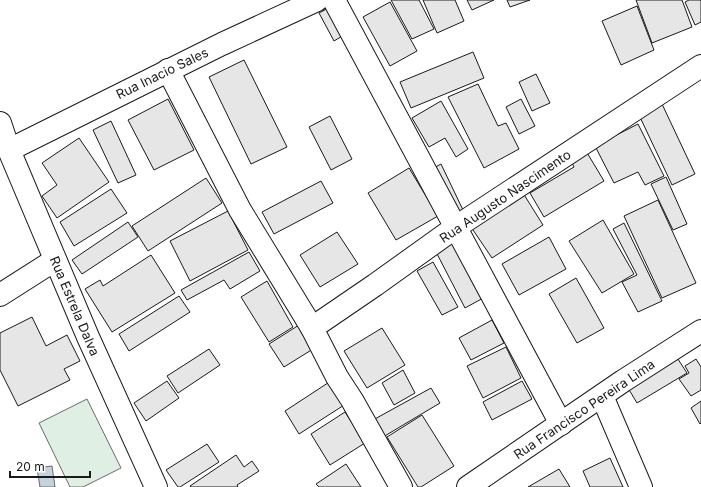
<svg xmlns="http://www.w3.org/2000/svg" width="701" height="487" viewBox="0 0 701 487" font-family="Inter,sans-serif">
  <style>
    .green { fill: #e0efe3; stroke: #6a6a6a }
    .water { fill: #c6d2dc; stroke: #6a6a6a }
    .building { fill: #e6e6e6; stroke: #1a1a1a }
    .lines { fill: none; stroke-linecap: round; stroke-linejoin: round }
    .street-casing { stroke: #1a1a1a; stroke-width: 24 }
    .street { stroke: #fff; stroke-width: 22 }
    .labels { text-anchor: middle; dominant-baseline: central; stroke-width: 3; stroke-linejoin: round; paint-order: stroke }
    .street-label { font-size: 13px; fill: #1a1a1a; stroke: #fff }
  </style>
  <rect width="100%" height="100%" fill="#fff"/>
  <path class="green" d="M87 399 121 468 83 487H70L39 423Z"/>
  <path class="water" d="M52 466 55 487H40L37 468Z"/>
  <g class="building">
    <path d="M391 0H419L434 29 412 39Z"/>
    <path d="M423 0H455L464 21 437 33Z"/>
    <path d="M467 0H494L472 10Z"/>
    <path d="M507 0H530L510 7Z"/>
    <path d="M636 0H682L692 27 652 43Z"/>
    <path d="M689 0H701V22L695 25 685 2Z"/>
    <path d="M390 2 417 51 390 66 363 17Z"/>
    <path d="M334 5 349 32 334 41 319 13Z"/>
    <path d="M637 6 654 50 621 65 602 21Z"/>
    <path d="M473 52 484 78 411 108 400 82Z"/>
    <path d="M244 60 287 147 251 164 209 77Z"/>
    <path d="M536 74 550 103 532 111 519 82Z"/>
    <path d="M478 84 498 126 506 123 519 149 484 168 448 97Z"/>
    <path d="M168 99 194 150 154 170 128 120Z"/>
    <path d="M521 99 535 126 519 134 506 107Z"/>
    <path d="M441 101 468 149 456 157 445 138 429 147 412 118Z"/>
    <path d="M662 104 695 174 672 185 639 115Z"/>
    <path d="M330 116 352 159 331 170 309 127Z"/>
    <path d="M111 121 136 175 118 183 93 130Z"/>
    <path d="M638 124 664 176 645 185 638 172 614 183 595 146Z"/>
    <path d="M79 138 109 182 57 218 42 196 57 185 42 163Z"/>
    <path d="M586 151 604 181 544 217 530 193 574 167 571 161Z"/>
    <path d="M441 164 463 210 454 215 432 169Z"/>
    <path d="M409 168 438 216 396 240 368 193Z"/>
    <path d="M666 177 687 224 673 230 651 184Z"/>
    <path d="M206 178 222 203 148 251 132 226Z"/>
    <path d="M321 181 333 203 274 234 262 212Z"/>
    <path d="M111 189 127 213 74 246 60 222Z"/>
    <path d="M523 193 543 225 492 258 471 227Z"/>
    <path d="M658 200 696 283 662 298 624 216Z"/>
    <path d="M228 211 248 250 190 281 170 241Z"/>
    <path d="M603 220 634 274 602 293 569 241Z"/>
    <path d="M128 222 138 237 82 274 72 260Z"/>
    <path d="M624 223 662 301 638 312 622 282 637 275 613 229Z"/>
    <path d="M337 232 358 264 320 287 300 255Z"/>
    <path d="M454 237 485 297 465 308 434 248Z"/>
    <path d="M549 237 566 269 519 295 502 264Z"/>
    <path d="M249 252 260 271 230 289 224 280 187 300 181 290Z"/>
    <path d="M151 255 175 293 112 332 85 289 100 280 103 286Z"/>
    <path d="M433 262 458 307 442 315 417 271Z"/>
    <path d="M576 278 604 328 577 343 549 294Z"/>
    <path d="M267 281 293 327 269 342 241 297Z"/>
    <path d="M179 296 190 312 129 351 119 334Z"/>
    <path d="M32 317 46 346 67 335 80 361 64 369 70 380 18 406 0 370V333Z"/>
    <path d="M492 320 504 343 471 360 459 338Z"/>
    <path d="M299 325 313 349 284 367 269 344Z"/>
    <path d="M382 328 405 365 367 388 344 351Z"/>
    <path d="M506 347 521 378 483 398 467 366Z"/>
    <path d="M209 349 220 365 178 393 167 376Z"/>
    <path d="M674 353 687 373 637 403 625 383Z"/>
    <path d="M696 359 701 367V390L691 396 679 379 689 373 685 366Z"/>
    <path d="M403 370 415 393 394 405 382 383Z"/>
    <path d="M337 377 352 400 299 434 285 411Z"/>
    <path d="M167 381 179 398 146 421 134 403Z"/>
    <path d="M522 381 532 399 492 420 483 402Z"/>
    <path d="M431 388 440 403 383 437 373 420Z"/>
    <path d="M701 401V423L700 424 691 408Z"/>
    <path d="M345 412 365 443 330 465 311 434Z"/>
    <path d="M422 415 454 466 421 487H418L387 437Z"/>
    <path d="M207 444 219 462 180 487H178L166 470Z"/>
    <path d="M236 455 244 467 252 461 259 471 237 485 238 487H191L190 486Z"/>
    <path d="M610 458 623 487H590L583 471Z"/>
    <path d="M346 464 361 487H319L316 484Z"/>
    <path d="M559 469 570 487H528Z"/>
  </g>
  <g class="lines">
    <g class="street-casing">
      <g id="street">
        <path d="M334 0 561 424"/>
        <path d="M168 70 240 210 312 328 337 377 352 400 401 487"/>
        <path d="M0 123 9 150 88 337 156 487"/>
        <path d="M9 150 222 44 317 0"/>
        <path d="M0 295 55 260"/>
        <path d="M312 328 375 285 456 227 701 66"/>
        <path d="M602 396 641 487"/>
        <path d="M468 487 623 381 701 331"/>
      </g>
    </g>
    <use href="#street" class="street"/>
  </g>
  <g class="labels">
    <g class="street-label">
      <text transform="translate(162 73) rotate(-26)">Rua Inacio Sales</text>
      <text transform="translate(505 196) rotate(-34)">Rua Augusto Nascimento</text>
      <text transform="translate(75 306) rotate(67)">Rua Estrela Dalva</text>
      <text transform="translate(584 409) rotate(-34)">Rua Francisco Pereira Lima</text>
    </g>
  </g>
  <path d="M10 471v6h80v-6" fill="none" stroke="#1a1a1a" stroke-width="2"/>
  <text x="16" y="471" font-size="12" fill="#1a1a1a" stroke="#ffffff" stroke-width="3" paint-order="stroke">20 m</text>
</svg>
